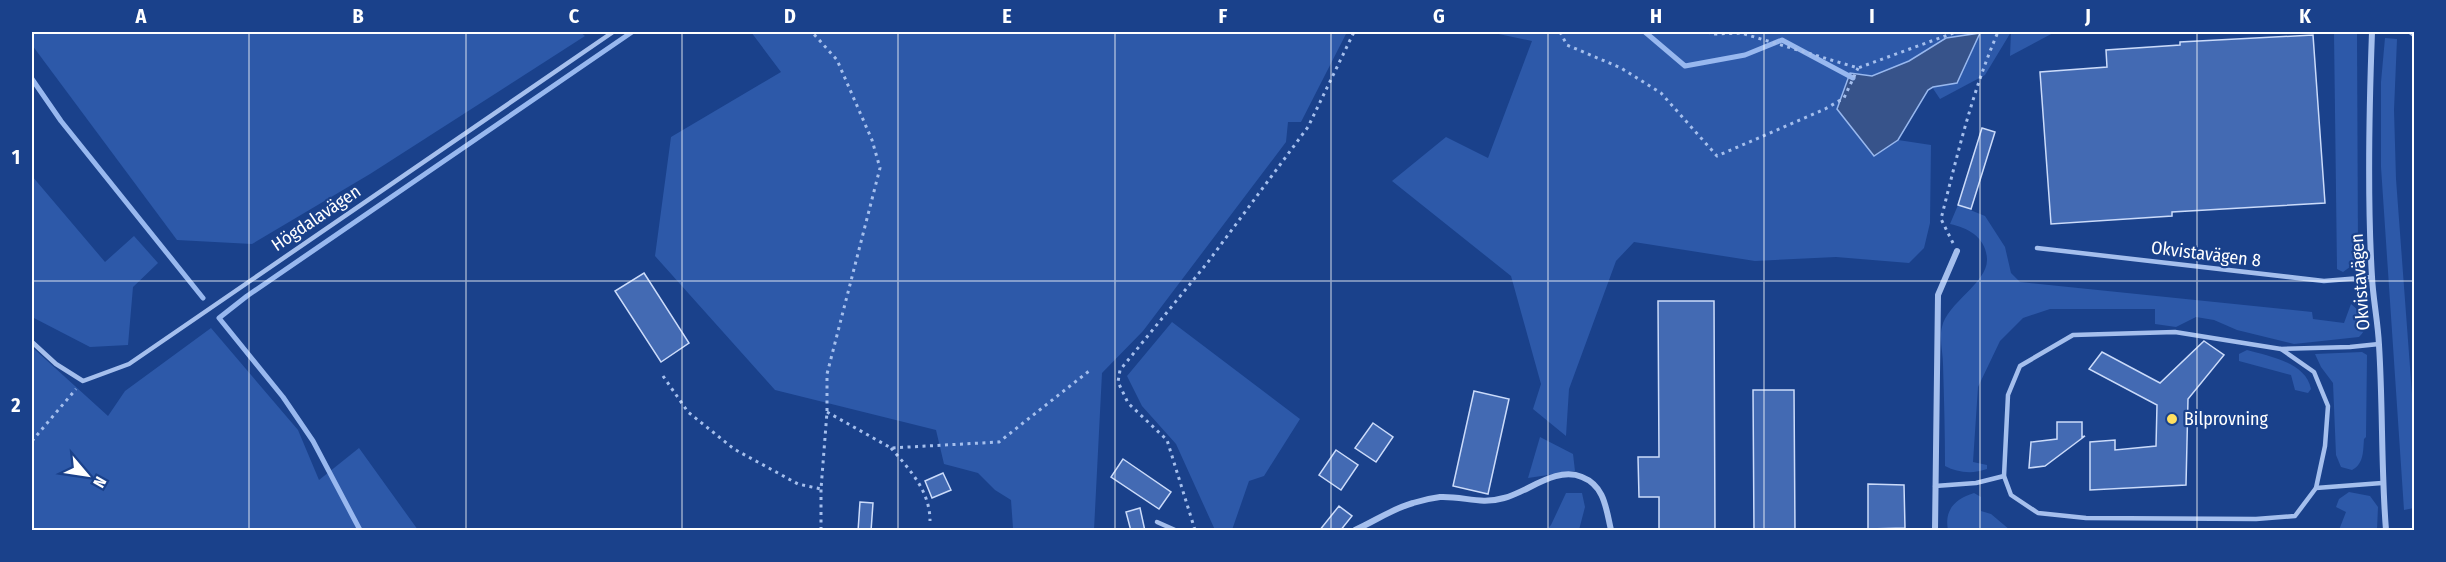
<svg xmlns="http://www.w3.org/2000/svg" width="2446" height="562" viewBox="0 0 2446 562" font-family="'Fira Sans Condensed',sans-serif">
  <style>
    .green { fill: #2d59a9 }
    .water { fill: #37538a; stroke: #98b8ef; stroke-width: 1.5 }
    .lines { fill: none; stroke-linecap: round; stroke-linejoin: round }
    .stream { stroke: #98b8ef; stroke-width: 5 }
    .building { fill: #436ab3; stroke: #cbdbfa; stroke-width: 1.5 }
    .path { stroke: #a5bfed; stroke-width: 3; stroke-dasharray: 3 4.5; stroke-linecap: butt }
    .service { stroke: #a5bfed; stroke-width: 4.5 }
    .minor { stroke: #a5bfed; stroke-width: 6 }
    .grid { fill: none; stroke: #fff; stroke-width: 1.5; stroke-opacity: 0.55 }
    .poi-dot { fill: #ffe061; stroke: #1a418b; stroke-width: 2 }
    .labels { text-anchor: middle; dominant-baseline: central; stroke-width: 4.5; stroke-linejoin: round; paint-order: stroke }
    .street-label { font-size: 18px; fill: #fff; stroke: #1a418b }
    .poi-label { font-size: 18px; fill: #fff; stroke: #1a418b; text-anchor: start }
    .neatline { fill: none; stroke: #fff; stroke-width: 2 }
    .grid-label { font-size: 20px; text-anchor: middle; font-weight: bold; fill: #fff }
  </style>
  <rect width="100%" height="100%" fill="#1a418b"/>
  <g class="green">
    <path d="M32 32H580L585 36 370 174 252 244 177 240 32 45Z"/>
    <path d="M751 32H1347L1301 122H1288L1286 142 1143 331 1102 373 1094 530H1005L1013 528 1011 500 995 490 978 473 944 464 936 430 775 390 655 256 671 137 781 72Z"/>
    <path d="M1489 32H2055L2010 56 2011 32 1985 75 1940 99 1932 87 1957 83 1946 38 1909 61 1871 76 1875 156 1898 140 1931 145 1930 223 1924 248 1909 263 1836 257 1755 261 1634 242 1616 261 1569 389 1566 436 1533 409 1541 384 1511 276 1392 181 1446 137 1488 158 1532 41Z"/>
    <path d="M2334 32H2357L2358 252 2354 264 2343 272 2337 269Z"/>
    <path d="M2385 38 2397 39 2394 110 2396 179 2414 421V508L2404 510 2381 167V82Z"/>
    <path d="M32 176 105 262 134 236 158 263 133 287 128 345 90 347 32 317Z"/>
    <path d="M1958 205 1985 216 2005 247 2011 273 2020 282 2312 312 2313 319 2344 323 2351 304C2362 313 2372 325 2359 337L2294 344 2237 330 2214 320 2196 317 2176 327 2155 324V309H2050L2023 318 2000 341 1978 387 1973 462 1987 465V469C1973 474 1958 473 1945 466 1945 432 1944 398 1943 364 1943 353 1939 338 1942 327 1947 303 1988 283 1987 259 1986 238 1969 228 1950 224Z"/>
    <path d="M1172 322 1300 419 1264 476 1249 481 1232 530H1215L1176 444 1142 406 1127 376Z"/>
    <path d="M211 328 298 430 319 480 359 448 418 530H32V347L108 416 125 391Z"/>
    <path d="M2247 350C2268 356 2306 362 2311 389L2308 393 2295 390 2291 375 2239 361V354Z"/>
    <path d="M2362 352 2367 355 2366 437 2364 439C2363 451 2364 464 2352 470L2341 467 2336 455 2333 383 2321 367 2315 354Z"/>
    <path d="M1540 437 1573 454 1575 471 1528 478Z"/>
    <path d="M2349 492 2370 496 2378 507 2377 530H2339L2346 512 2336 507 2339 499Z"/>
    <path d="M1566 493H1582L1585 507 1579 530H1546L1551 525Z"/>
    <path d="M1974 493 1981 497V511L1991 514 2010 530H1948C1944 510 1955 499 1974 493Z"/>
  </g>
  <path class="water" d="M1980 33 1957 83 1933 87 1928 90 1898 140 1874 156 1837 109 1850 73 1872 76 1909 61 1946 38Z"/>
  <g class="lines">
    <g class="stream">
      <path d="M1645 32 1685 66 1745 55 1782 40 1853 78"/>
      <path d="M32 79 61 121 203 298"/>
      <path d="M360 530 313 441 283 397 219 318 247 296 632 32"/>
    </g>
  </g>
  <g class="building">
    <path d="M2313 35 2325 203 2172 212V216L2051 224 2040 72 2107 67 2106 50 2180 45V42Z"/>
    <path d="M1982 128 1995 132 1971 209 1958 205Z"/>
    <path d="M644 273 689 343 661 362 615 291Z"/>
    <path d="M1658 301H1714L1715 531H1659V497H1639L1638 457H1659Z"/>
    <path d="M2204 341 2224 355 2188 399 2186 485 2090 490V442L2115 440V450L2156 446 2157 405 2089 369 2102 352 2160 383Z"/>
    <path d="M1753 390H1794L1795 531H1754Z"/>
    <path d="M1474 391 1509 399 1488 494 1453 486Z"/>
    <path d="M2057 422H2082V437L2085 436 2045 466 2029 468 2031 442 2057 439Z"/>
    <path d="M1373 423 1393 437 1376 462 1355 448Z"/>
    <path d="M1336 450 1358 465 1341 490 1319 475Z"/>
    <path d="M1123 459 1171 492 1159 509 1111 477Z"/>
    <path d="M943 473 951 490 932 498 925 481Z"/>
    <path d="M1868 484 1904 485 1905 528 1868 529Z"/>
    <path d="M860 502 873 503 871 531H858Z"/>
    <path d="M1339 506 1352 516 1340 531H1319Z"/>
    <path d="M1140 508 1145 531H1131L1126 512Z"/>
  </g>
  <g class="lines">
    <g class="path">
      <path d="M1560 32 1567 45 1621 68 1661 93 1717 156 1825 109 1844 98 1858 68"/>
      <path d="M1707 32 1715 34 1741 33 1858 68 1956 32"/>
      <path d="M1953 243 1941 219C1957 156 1972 92 1998 32"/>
      <path d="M663 376 688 412 734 449 798 484 821 489 827 412V374L880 168 872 140 837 60 812 32"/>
      <path d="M827 412 891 448 999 442 1089 371"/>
      <path d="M32 441 76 389"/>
      <path d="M891 448C910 470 930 491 930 521"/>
      <path d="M821 530V489"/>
      <path d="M1195 530 1167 440 1128 403 1118 382 1120 370 1208 262 1308 127 1354 32"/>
    </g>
    <g class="service">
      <path d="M2410 32 2414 35"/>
      <path d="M2037 248 2324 281 2372 277"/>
      <path d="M32 342 56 364 83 381 129 364 613 32"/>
      <path d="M2379 344 2350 347 2281 349 2175 332 2073 335 2020 366 2008 395 2004 476 2011 495 2038 513 2086 518 2256 519 2295 516 2316 488 2382 483"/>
      <path d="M2281 349 2314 372 2328 406 2325 446 2316 488"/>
      <path d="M1935 486 1976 483 2004 476"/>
      <path d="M1157 522 1175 530"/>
    </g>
    <g class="minor">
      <path d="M2372 32C2369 112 2367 196 2372 277 2373 299 2378 322 2379 345 2383 407 2381 469 2386 530"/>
      <path d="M1355 530C1375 521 1392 509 1413 503 1422 500 1432 498 1440 497 1464 496 1480 505 1504 498 1528 492 1556 466 1582 477 1605 486 1606 509 1611 530"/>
      <path d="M1935 530 1938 295 1957 251"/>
    </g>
  </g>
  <path class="grid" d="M249 32V530M466 32V530M682 32V530M898 32V530M1115 32V530M1331 32V530M1548 32V530M1764 32V530M1980 32V530M2197 32V530M32 281H2414"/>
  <circle class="poi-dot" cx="2172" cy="419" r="6"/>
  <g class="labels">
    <g class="street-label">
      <text transform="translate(316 218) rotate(-34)">Högdalavägen</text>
      <text transform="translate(2206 254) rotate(7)">Okvistavägen 8</text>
      <text transform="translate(2360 282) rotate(-94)">Okvistavägen</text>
    </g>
    <g class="poi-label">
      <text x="2184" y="419">Bilprovning</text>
    </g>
  </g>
  <rect width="2446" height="562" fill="none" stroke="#1a418b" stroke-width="66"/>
  <g transform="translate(87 475) rotate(119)" stroke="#1a418b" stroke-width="4.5" paint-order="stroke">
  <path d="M0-4.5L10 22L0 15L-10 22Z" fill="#ffffff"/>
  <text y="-9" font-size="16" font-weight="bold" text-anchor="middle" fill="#ffffff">N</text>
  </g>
  <rect x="33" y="33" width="2380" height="496" class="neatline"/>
  <g class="grid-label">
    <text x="141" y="23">A</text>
    <text x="358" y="23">B</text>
    <text x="574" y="23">C</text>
    <text x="790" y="23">D</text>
    <text x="1007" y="23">E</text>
    <text x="1223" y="23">F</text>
    <text x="1439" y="23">G</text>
    <text x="1656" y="23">H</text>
    <text x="1872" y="23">I</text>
    <text x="2088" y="23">J</text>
    <text x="2305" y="23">K</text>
    <text x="16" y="164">1</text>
    <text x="16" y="412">2</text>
  </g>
</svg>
